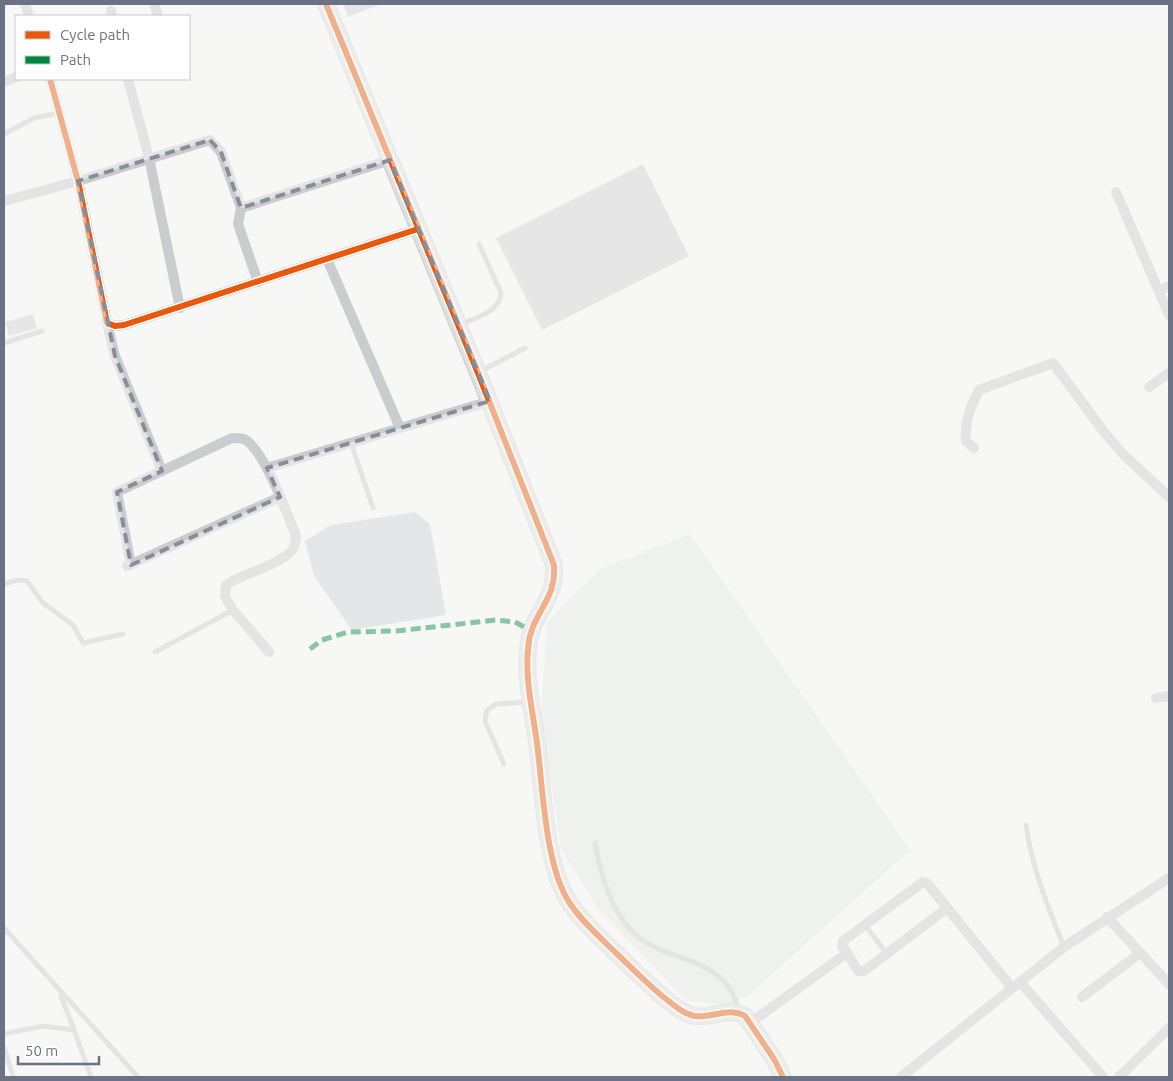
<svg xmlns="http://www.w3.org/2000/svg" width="1173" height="1081" viewBox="0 0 1173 1081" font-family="Ubuntu,sans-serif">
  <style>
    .green { fill: #e5e8e4 }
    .water { fill: #cdd2d6 }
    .building { fill: #cfd0d1; stroke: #e6e6e6 }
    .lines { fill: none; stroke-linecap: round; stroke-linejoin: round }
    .secondary-casing { stroke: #d4d4d4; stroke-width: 18 }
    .lane { stroke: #cbcccd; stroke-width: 5 }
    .street { stroke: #cbcccd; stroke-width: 10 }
    .secondary { stroke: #dfe0e1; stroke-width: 15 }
    .quiet { stroke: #00873e; stroke-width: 5; stroke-dasharray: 10 5; stroke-linecap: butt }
    .cycleway-casing { stroke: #fff; stroke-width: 9 }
    .cycleway { stroke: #e8590c; stroke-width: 6 }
    .marked { fill: none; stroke: #878e9b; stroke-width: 4; stroke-dasharray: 10 6; stroke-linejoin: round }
  </style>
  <rect width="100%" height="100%" fill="#f7f7f6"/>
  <path class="green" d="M690 534 910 850 750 994 726 1005 687 1001 600 912 561 849 541 713 547 623 598 570Z"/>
  <path class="water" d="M415 512 430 524 446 615 352 630 314 576 305 541 331 525Z"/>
  <g class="building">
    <path d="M343 4H381L348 17Z"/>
    <path d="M643 164 689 256 542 330 496 238Z"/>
    <path d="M33 314 37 328 9 336 5 322Z"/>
  </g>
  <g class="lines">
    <g class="secondary-casing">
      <path id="secondary" d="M326 4 478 373 554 565C557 602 530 613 528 649 525 680 533 713 537 743 543 788 545 865 569 902 581 921 599 936 615 952 633 969 651 988 671 1003 677 1008 686 1014 694 1016 711 1019 729 1006 745 1016L774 1059 783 1077"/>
    </g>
    <g class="lane">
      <path d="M4 134 34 118 59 113"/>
      <path d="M459 325C475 318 500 312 501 293L479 244"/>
      <path d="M4 343 42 331"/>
      <path d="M479 372 525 348"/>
      <path d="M351 443 373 508"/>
      <path d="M4 584 17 580 27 581 43 603 73 625 83 643 123 634"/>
      <path d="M155 652 233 610"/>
      <path d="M504 764 485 721 487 710 496 704 528 702"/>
      <path d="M1026 825C1032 868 1048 907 1064 947"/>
      <path d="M595 843C600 872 609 905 629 928 662 967 726 950 739 1012"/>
      <path d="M865 925 887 954"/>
      <path d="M4 928 138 1077"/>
      <path d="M61 996 74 1030"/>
      <path d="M4 1034 43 1026 74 1030 91 1077"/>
      <path d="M4 1047 13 1077"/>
    </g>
    <g class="street">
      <path d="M25 4 29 16"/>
      <path d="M154 4 158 16"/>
      <path d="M111 11 112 16"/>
      <path d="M50 79 78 181 107 323 115 326 124 325 418 229"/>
      <path d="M128 79 149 158 180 308"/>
      <path d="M4 82 16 77"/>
      <path d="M1116 192 1169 315"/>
      <path d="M4 201 78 181 210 140 221 152 241 208 390 160"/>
      <path d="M241 208 238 224 258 282"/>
      <path d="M327 259 400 428"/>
      <path d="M1159 291 1169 286"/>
      <path d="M107 323 115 356 162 471"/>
      <path d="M1149 387 1169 373"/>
      <path d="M974 448 966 441C964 422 971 406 979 390L1053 363 1104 432 1124 455 1169 497"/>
      <path d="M267 468 490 401"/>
      <path d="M131 565 117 492 232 438C236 438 241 438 244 439 264 449 287 514 296 536 296 539 295 544 294 547 285 564 243 573 226 585L225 597 233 610 269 652"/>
      <path d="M127 566 280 497"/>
      <path d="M1156 698 1169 696"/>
      <path d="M1107 917 1169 984"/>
      <path d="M847 953 858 971H864L947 908"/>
      <path d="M1020 982 1103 1077"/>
      <path d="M1082 997 1140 953"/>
      <path d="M750 1023 847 953 842 946 843 941 923 882 927 883 1012 988"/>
      <path d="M901 1077 1064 947 1169 878"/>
      <path d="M1119 1077 1169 1028"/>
    </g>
    <use href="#secondary" class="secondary"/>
    <path class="quiet" d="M310 649 322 640 348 632 396 631 496 620 515 622 530 630"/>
    <g class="cycleway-casing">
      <g id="cycleway">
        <path d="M326 4 478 373 554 565C557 602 530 613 528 649 525 680 533 713 537 743 543 788 545 865 569 902 581 921 599 936 615 952 633 969 651 988 671 1003 677 1008 686 1014 694 1016 711 1019 729 1006 745 1016L774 1059 783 1077"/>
        <path d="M50 79 78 181 107 323 115 326 124 325 418 229"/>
      </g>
    </g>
    <use href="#cycleway" class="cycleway"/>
  </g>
  <path d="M0 0H1173V1081H0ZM210 140 221 152 241 208 390 160 490 401 267 468 280 497 131 565 117 492 162 471 115 356 78 181Z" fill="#f7f7f6" fill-opacity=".55" fill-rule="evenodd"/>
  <path class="marked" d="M210 140 221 152 241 208 390 160 490 401 267 468 280 497 131 565 117 492 162 471 115 356 78 181Z"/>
  <rect width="1173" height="1081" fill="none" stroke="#6a7283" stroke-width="10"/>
  <rect x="15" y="15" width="175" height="65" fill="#ffffff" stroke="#c3c7cd"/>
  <rect x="25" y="31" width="25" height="8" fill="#e8590c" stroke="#c3c7cd"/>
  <text x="60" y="40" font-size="15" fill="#6a7283">Cycle path</text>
  <rect x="25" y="56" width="25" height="8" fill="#00873e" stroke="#c3c7cd"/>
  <text x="60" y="65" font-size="15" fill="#6a7283">Path</text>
  <path d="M18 1056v8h81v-8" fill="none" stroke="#6a7283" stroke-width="2.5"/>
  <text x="25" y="1056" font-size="15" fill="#6a7283" stroke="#ffffff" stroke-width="4" paint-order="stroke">50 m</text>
</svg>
